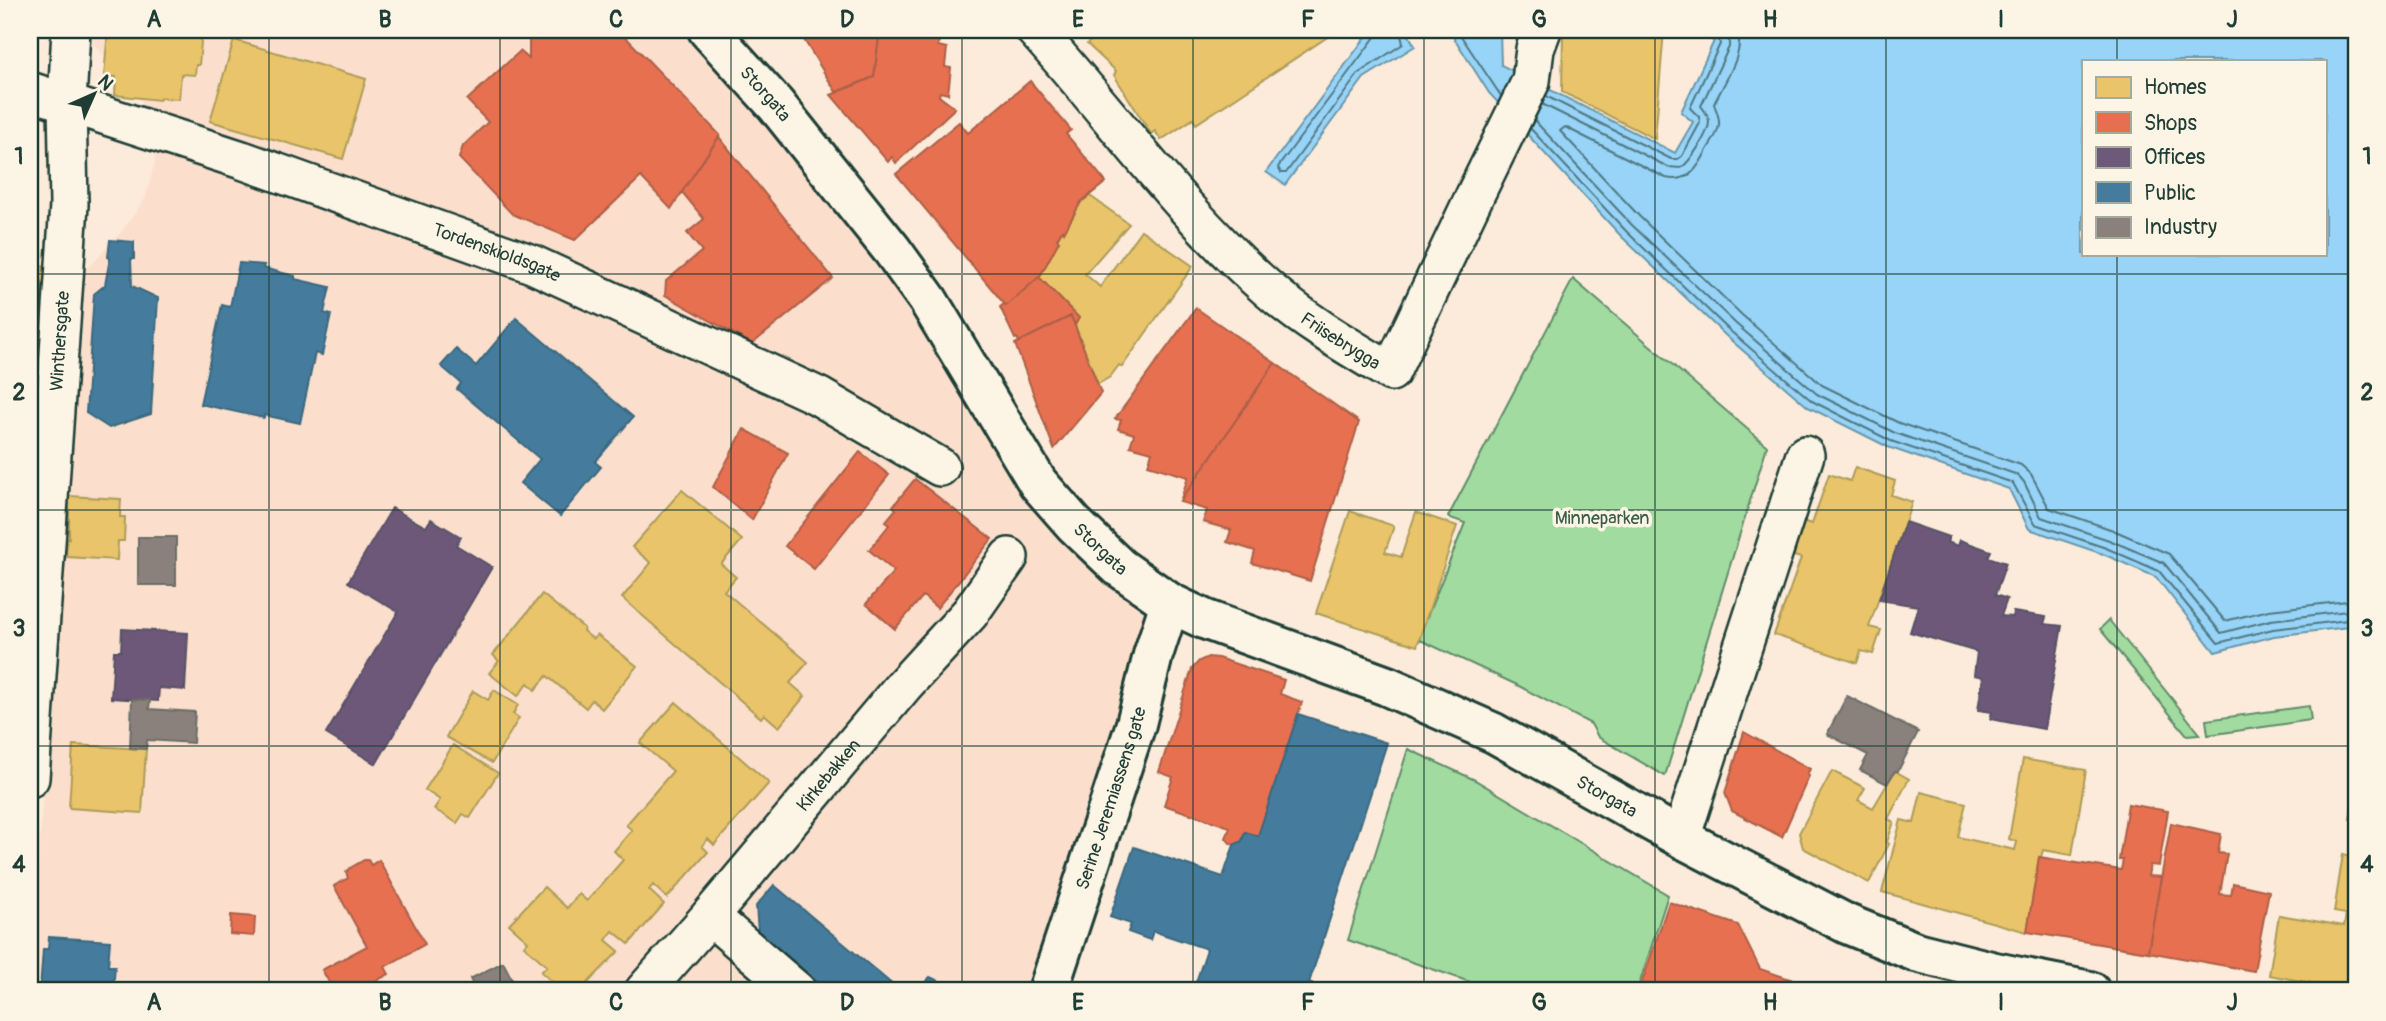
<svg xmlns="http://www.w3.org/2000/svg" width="2386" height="1021" viewBox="0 0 2386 1021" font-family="Pangolin,sans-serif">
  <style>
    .built { fill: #fbdfcc }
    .green { fill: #a2db9f; stroke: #608c6a; stroke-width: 2 }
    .water { fill: #98d3f8; stroke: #6897aa; stroke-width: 2; fill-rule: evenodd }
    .homes { fill: #e9c46a; stroke: #ac9c5a; stroke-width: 2 }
    .shops { fill: #e76f51; stroke: #ab6048; stroke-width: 2 }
    .offices { fill: #6d597a; stroke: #565165; stroke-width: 2 }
    .public { fill: #457b9d; stroke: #3a687e; stroke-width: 2 }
    .industry { fill: #8a817c; stroke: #6a6d66; stroke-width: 2 }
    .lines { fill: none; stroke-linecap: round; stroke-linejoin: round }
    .shore { stroke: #4f7982; stroke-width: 2 }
    .minor-casing { stroke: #1f3d34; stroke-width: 42 }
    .tertiary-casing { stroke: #1f3d34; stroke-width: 44 }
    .minor { stroke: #fcf5e5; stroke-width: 37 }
    .tertiary { stroke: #fcf5e5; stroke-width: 38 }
    .grid { fill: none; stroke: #1f3d34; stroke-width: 2; stroke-opacity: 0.55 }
    .labels { text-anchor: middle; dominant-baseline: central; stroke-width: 7; stroke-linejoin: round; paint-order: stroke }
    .street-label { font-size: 18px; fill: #1f3d34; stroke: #fcf5e5 }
    .park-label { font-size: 18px; fill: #395d49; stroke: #fcf5e5 }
    .neatline { fill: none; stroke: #1f3d34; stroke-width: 2.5 }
    .grid-label { font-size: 23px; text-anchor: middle; font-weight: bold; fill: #1f3d34 }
  </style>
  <rect width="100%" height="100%" fill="#fcebda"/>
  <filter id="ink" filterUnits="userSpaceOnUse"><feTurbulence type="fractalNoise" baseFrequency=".0143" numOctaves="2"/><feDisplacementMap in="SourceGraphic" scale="14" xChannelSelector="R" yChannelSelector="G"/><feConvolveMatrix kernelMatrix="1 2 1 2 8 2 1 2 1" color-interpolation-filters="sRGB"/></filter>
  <g filter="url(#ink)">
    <path class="built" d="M94 30H749L751 54 1068 531 1172 601 1048 991H30V953L36 891 79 277 122 231 145 199 155 162 152 125 136 90 93 44Z"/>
    <g class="green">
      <path d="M1573 279 1767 446 1665 776 1598 737 1591 724 1515 684 1418 639 1465 523 1448 517Z"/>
      <path d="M2109 620 2200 734 2187 735 2100 629Z"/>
      <path d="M2309 706 2311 720 2208 735 2206 720Z"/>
      <path d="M1408 749 1475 780 1668 895 1637 991H1496L1348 940Z"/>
    </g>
    <g class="water">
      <path d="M1371 30H1406L1415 46 1364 78 1285 185 1266 172Z"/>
      <path d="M1449 30H1500L1501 65 1675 153 1693 122 1681 112 1714 41 1691 30H2356V626L2274 636 2215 652 2156 577 2103 554 2029 529 2009 489 1888 447 1808 407 1725 335 1621 236 1489 93ZM2083 61H2325V254H2083Z"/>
    </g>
    <g class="homes">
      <path d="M30 30H36L34 54 30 57Z"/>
      <path d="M108 30 202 31 199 65H196L195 75 181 74 179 99 160 98 159 100 115 95 116 77 104 76Z"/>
      <path d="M1102 30H1338L1196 124 1193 119 1161 140 1155 131 1151 134 1114 75 1116 71 1087 44Z"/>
      <path d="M1563 30H1664L1655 139 1562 92Z"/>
      <path d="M234 40 366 79 343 159 210 121Z"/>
      <path d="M1090 196 1129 224 1085 274 1100 287 1141 230 1193 266 1122 367 1119 365 1110 377 1098 384 1075 325 1079 318 1039 277 1059 241 1057 239 1062 230 1064 232 1081 202Z"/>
      <path d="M30 263 46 266 38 320 30 319Z"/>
      <path d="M1855 467 1895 481 1891 495 1912 502 1869 627 1881 630 1873 654 1861 651 1857 663 1774 635 1801 558 1794 556 1802 521 1812 524 1829 474 1850 481Z"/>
      <path d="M682 490 742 540 721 564 736 577 724 591 808 662 790 683 805 696 779 727 764 714 761 718 622 598 651 563 632 547Z"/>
      <path d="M69 496 121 499 120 517H125L124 541H118L117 560 66 557 67 538 69 539Z"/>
      <path d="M1350 511 1394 526 1385 552 1401 557 1416 512 1457 526 1417 646 1316 613Z"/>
      <path d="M542 594 584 628 583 631 593 639 597 635 637 666 602 709 592 700 586 708 547 676 535 690 528 683 518 696 489 673 499 661 493 655Z"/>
      <path d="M494 690 518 705 513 714 519 718 492 763 446 737 473 691 488 700Z"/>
      <path d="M676 702 769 783 714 845 708 839 702 846 708 852 667 898 653 885 649 890 664 904 629 944 613 931 606 940 619 951 580 991H563L541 972 547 966 524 946 528 941 509 924 544 887 567 908 579 894 587 901 623 860 614 851 632 830 626 825 673 771 640 743Z"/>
      <path d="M73 745 146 749 142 813 69 808Z"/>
      <path d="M453 745 498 773 470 818 463 814 457 823 434 809 440 800 425 790Z"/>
      <path d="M2023 759 2086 770 2072 855 2043 850 2041 857H2039L2027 932 1882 892 1901 820 1914 823 1921 792 1966 803 1958 837 2015 850 2017 842 2009 839Z"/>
      <path d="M1832 771 1865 788 1858 800 1873 808 1895 771 1909 779 1888 819 1894 822 1887 842 1889 844 1869 883 1803 848 1799 833Z"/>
      <path d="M2356 780V821L2350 819Z"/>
      <path d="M2343 854 2356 857V965L2351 990 2269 975 2279 915 2344 926 2346 914 2334 912Z"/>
    </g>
    <g class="shops">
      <path d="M538 30H619L720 135 671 209 641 177 575 240 512 214 459 158 463 146 488 122 467 100 520 51 529 59V38Z"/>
      <path d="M798 30H880L874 77 836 92Z"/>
      <path d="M880 30H941L938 46 947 48 945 67 951 68 948 94 940 92 939 96 955 108 896 163 892 157 888 162 831 95 874 77Z"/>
      <path d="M1030 81 1071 130 1066 134 1106 182 1081 202 1064 232 1062 230 1057 239 1059 241 1038 280 1006 306 896 174 959 122 968 133Z"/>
      <path d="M719 137 833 278 752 344 665 295 666 281 702 251 687 233 704 219 682 192Z"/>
      <path d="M1039 277 1079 318 1075 325 1071 316 1019 342 1017 338 1015 339 1000 307 1004 304 1006 306Z"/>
      <path d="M1196 308 1275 363 1180 502 1188 477 1148 465 1152 452 1130 446 1134 434 1118 429 1121 420 1115 419Z"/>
      <path d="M1071 316 1101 393 1054 449 1015 344Z"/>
      <path d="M1275 363 1359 422 1310 581 1252 563 1255 551 1227 542 1231 530 1203 522 1207 510 1180 502Z"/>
      <path d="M744 429 788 453 752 520 713 487Z"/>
      <path d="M860 452 889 475 814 569 785 546Z"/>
      <path d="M915 479 992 539 937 608 923 596 895 629 866 604 894 571 869 550 889 525 885 522 896 509 893 506Z"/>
      <path d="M1208 657 1218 658 1284 680 1280 694 1302 702 1258 836 1245 832 1242 841 1236 845 1230 843 1226 838 1230 827 1164 805 1173 777 1159 772 1192 669 1199 661Z"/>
      <path d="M1744 732 1810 769 1807 775 1809 776 1782 837 1732 811 1725 793Z"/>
      <path d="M2128 804 2168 811 2159 866 2150 865 2148 876 2161 877 2148 952 2027 932 2039 857 2121 870 2123 860H2119Z"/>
      <path d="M2171 823 2221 834 2218 853 2227 854 2220 894 2231 895 2233 883 2269 891 2254 971 2148 952Z"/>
      <path d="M364 860H368L371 865 379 860 425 944 385 967 389 974 357 991H334L322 970 367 946 334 886 348 878 346 872 350 868Z"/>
      <path d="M1669 902 1738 925 1760 969 1826 991H1639Z"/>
      <path d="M231 915 255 917 254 936 230 934Z"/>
    </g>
    <g class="offices">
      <path d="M392 508 426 527 431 519 461 537 456 545 492 567 376 764 326 734 398 612 348 582Z"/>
      <path d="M1905 522 1949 537 1947 542 1958 546 1960 540 1991 551 1988 557 2006 563 1995 595 2007 599 2001 616 2012 617 2013 612 2046 617 2044 624 2062 626 2044 729 1990 719 1992 712 1978 710 1983 677 1974 675 1977 652 1910 632 1918 606 1879 600Z"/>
      <path d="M122 629 188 633 185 690 159 688 158 701 111 698 114 651H121Z"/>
    </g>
    <g class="public">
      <path d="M110 240 134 242V259H131L132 286 158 298 151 414 109 428 86 413 94 294 105 285 110 258 108 257Z"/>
      <path d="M239 263 264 265 263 268 295 276V279L330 287 324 313 331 315 322 355 315 353 300 423 264 415V418L200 404 222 305 230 307Z"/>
      <path d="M516 318 633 417 595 462 601 467 560 516 520 483 540 459 457 389 461 383 441 366 456 349 476 366Z"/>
      <path d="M1298 714 1387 743 1309 983 1322 988 1321 991H1193L1207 949 1153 931 1150 940 1128 932 1131 924 1110 917 1134 847 1223 877 1234 845 1242 841 1245 832 1258 836Z"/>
      <path d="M774 885 900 991H827L758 932 756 906Z"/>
      <path d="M49 937 110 941 108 966H115L113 991H40L43 949H48Z"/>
      <path d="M930 977 961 991H917Z"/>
    </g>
    <g class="industry">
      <rect x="138" y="537" width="38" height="48"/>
      <path d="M1847 696 1918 732 1898 771H1895L1887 784 1860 770 1868 755 1827 734Z"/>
      <path d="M132 699 150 700 149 709 195 712 193 743 147 740 146 749 130 748Z"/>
      <path d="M503 962 518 991H476L470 979Z"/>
    </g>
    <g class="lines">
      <g class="shore">
        <path d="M1377 30 1375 37 1278 167 1281 173H1286L1359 73 1403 44 1400 30"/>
        <path d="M1457 30 1501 96"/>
        <path d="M1737 30C1746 53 1724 82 1714 104 1716 110 1720 117 1719 125 1718 134 1712 142 1707 150 1698 168 1689 183 1666 178L1565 127 1560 131 1640 217 1742 315 1822 385 1899 423 2021 465 2031 474 2049 508 2113 530 2169 554 2225 621 2269 610 2356 600"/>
        <path d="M1546 96 1671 159H1678L1682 156 1700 123 1699 117 1690 108 1720 44 1718 36 1706 30"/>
        <path d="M1542 104 1668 167 1681 168C1690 162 1709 133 1709 122 1709 115 1704 110 1701 106L1729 47V38L1724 30"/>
        <path d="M1534 120 1632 225 1735 323 1817 394 1895 433 2018 475 2024 482 2041 517 2109 540 2164 563 2221 633 2271 620 2356 610"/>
        <path d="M1530 128 1626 231 1729 330 1812 401 1891 441 2013 483 2035 524 2106 548 2159 571 2218 643 2273 629 2356 619"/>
      </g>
      <g class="minor-casing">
        <g id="minor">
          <path id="s1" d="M1035 30C1113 116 1180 212 1267 288 1304 321 1349 347 1391 372L1477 191 1531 81 1535 49 1542 30"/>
          <path id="s2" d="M30 91 242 160 532 264 818 396 940 467"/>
          <path id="s3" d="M30 778 69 205 67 102 71 30"/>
          <path d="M1681 838 1805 455"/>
          <path d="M710 916 797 991"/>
          <path id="s4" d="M644 991 710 916 904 685 970 613 1009 557"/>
        </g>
      </g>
      <g class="tertiary-casing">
        <g id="tertiary">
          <path id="s5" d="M708 30 776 105 892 250 928 300 1038 483 1074 524 1119 567 1170 603 1204 619 1387 686 1494 733 1681 838 1847 924 1916 952 1995 972 2090 991"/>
          <path id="s6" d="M1048 991 1136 724 1153 655 1170 603"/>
        </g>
      </g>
      <use href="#minor" class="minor"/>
      <use href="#tertiary" class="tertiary"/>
    </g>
  </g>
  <path class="grid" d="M269 30V991M500 30V991M731 30V991M962 30V991M1193 30V991M1424 30V991M1655 30V991M1886 30V991M2117 30V61M2117 254V991M30 274H2356M30 510H2356M30 746H2356"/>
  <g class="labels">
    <g class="street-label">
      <text stroke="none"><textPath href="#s5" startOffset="86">Storgata</textPath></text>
      <text stroke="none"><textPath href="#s2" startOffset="494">Tordenskioldsgate</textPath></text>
      <text stroke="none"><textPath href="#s1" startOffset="438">Friisebrygga</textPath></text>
      <text stroke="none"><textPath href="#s3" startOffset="438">Winthersgate</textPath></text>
      <text stroke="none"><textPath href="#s5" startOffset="653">Storgata</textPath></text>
      <text stroke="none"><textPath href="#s4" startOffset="284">Kirkebakken</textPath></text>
      <text stroke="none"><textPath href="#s5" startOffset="1220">Storgata</textPath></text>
      <text stroke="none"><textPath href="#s6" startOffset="203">Serine Jeremiassens gate</textPath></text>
    </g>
    <g class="park-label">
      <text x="1602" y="518">Minneparken</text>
    </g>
  </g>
  <rect width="2386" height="1021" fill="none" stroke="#fcf5e5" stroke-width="77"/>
  <rect x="2082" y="60" width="245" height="196" fill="#fcf5e5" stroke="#a4ab9e" stroke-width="2"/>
  <rect x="2096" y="77" width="35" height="21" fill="#e9c46a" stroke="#a4ab9e" stroke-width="2"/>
  <text x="2144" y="94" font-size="21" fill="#1f3d34">Homes</text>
  <rect x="2096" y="112" width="35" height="21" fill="#e76f51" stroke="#a4ab9e" stroke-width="2"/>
  <text x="2144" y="130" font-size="21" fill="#1f3d34">Shops</text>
  <rect x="2096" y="147" width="35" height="21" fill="#6d597a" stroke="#a4ab9e" stroke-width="2"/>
  <text x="2144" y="164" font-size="21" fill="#1f3d34">Offices</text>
  <rect x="2096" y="182" width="35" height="21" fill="#457b9d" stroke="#a4ab9e" stroke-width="2"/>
  <text x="2144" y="200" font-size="21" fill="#1f3d34">Public</text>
  <rect x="2096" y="217" width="35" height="21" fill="#8a817c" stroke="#a4ab9e" stroke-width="2"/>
  <text x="2144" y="234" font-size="21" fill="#1f3d34">Industry</text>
  <g transform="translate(94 94) rotate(45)" stroke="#fcf5e5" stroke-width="5" paint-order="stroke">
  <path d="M0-5L12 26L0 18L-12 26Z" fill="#1f3d34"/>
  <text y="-10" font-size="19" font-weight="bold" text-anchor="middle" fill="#1f3d34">N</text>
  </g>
  <rect x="38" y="38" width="2310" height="944" class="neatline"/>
  <g class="grid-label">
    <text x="154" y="27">A</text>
    <text x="385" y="27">B</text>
    <text x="616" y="27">C</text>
    <text x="847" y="27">D</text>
    <text x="1078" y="27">E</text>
    <text x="1308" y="27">F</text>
    <text x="1539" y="27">G</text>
    <text x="1770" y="27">H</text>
    <text x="2001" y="27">I</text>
    <text x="2232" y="27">J</text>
    <text x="19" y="164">1</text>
    <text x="2367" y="164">1</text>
    <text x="19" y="400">2</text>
    <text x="2367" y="400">2</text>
    <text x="19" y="636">3</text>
    <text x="2367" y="636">3</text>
    <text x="19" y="872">4</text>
    <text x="2367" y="872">4</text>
    <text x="154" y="1010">A</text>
    <text x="385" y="1010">B</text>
    <text x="616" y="1010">C</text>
    <text x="847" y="1010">D</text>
    <text x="1078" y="1010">E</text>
    <text x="1308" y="1010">F</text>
    <text x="1539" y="1010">G</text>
    <text x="1770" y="1010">H</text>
    <text x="2001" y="1010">I</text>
    <text x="2232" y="1010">J</text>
  </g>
</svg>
